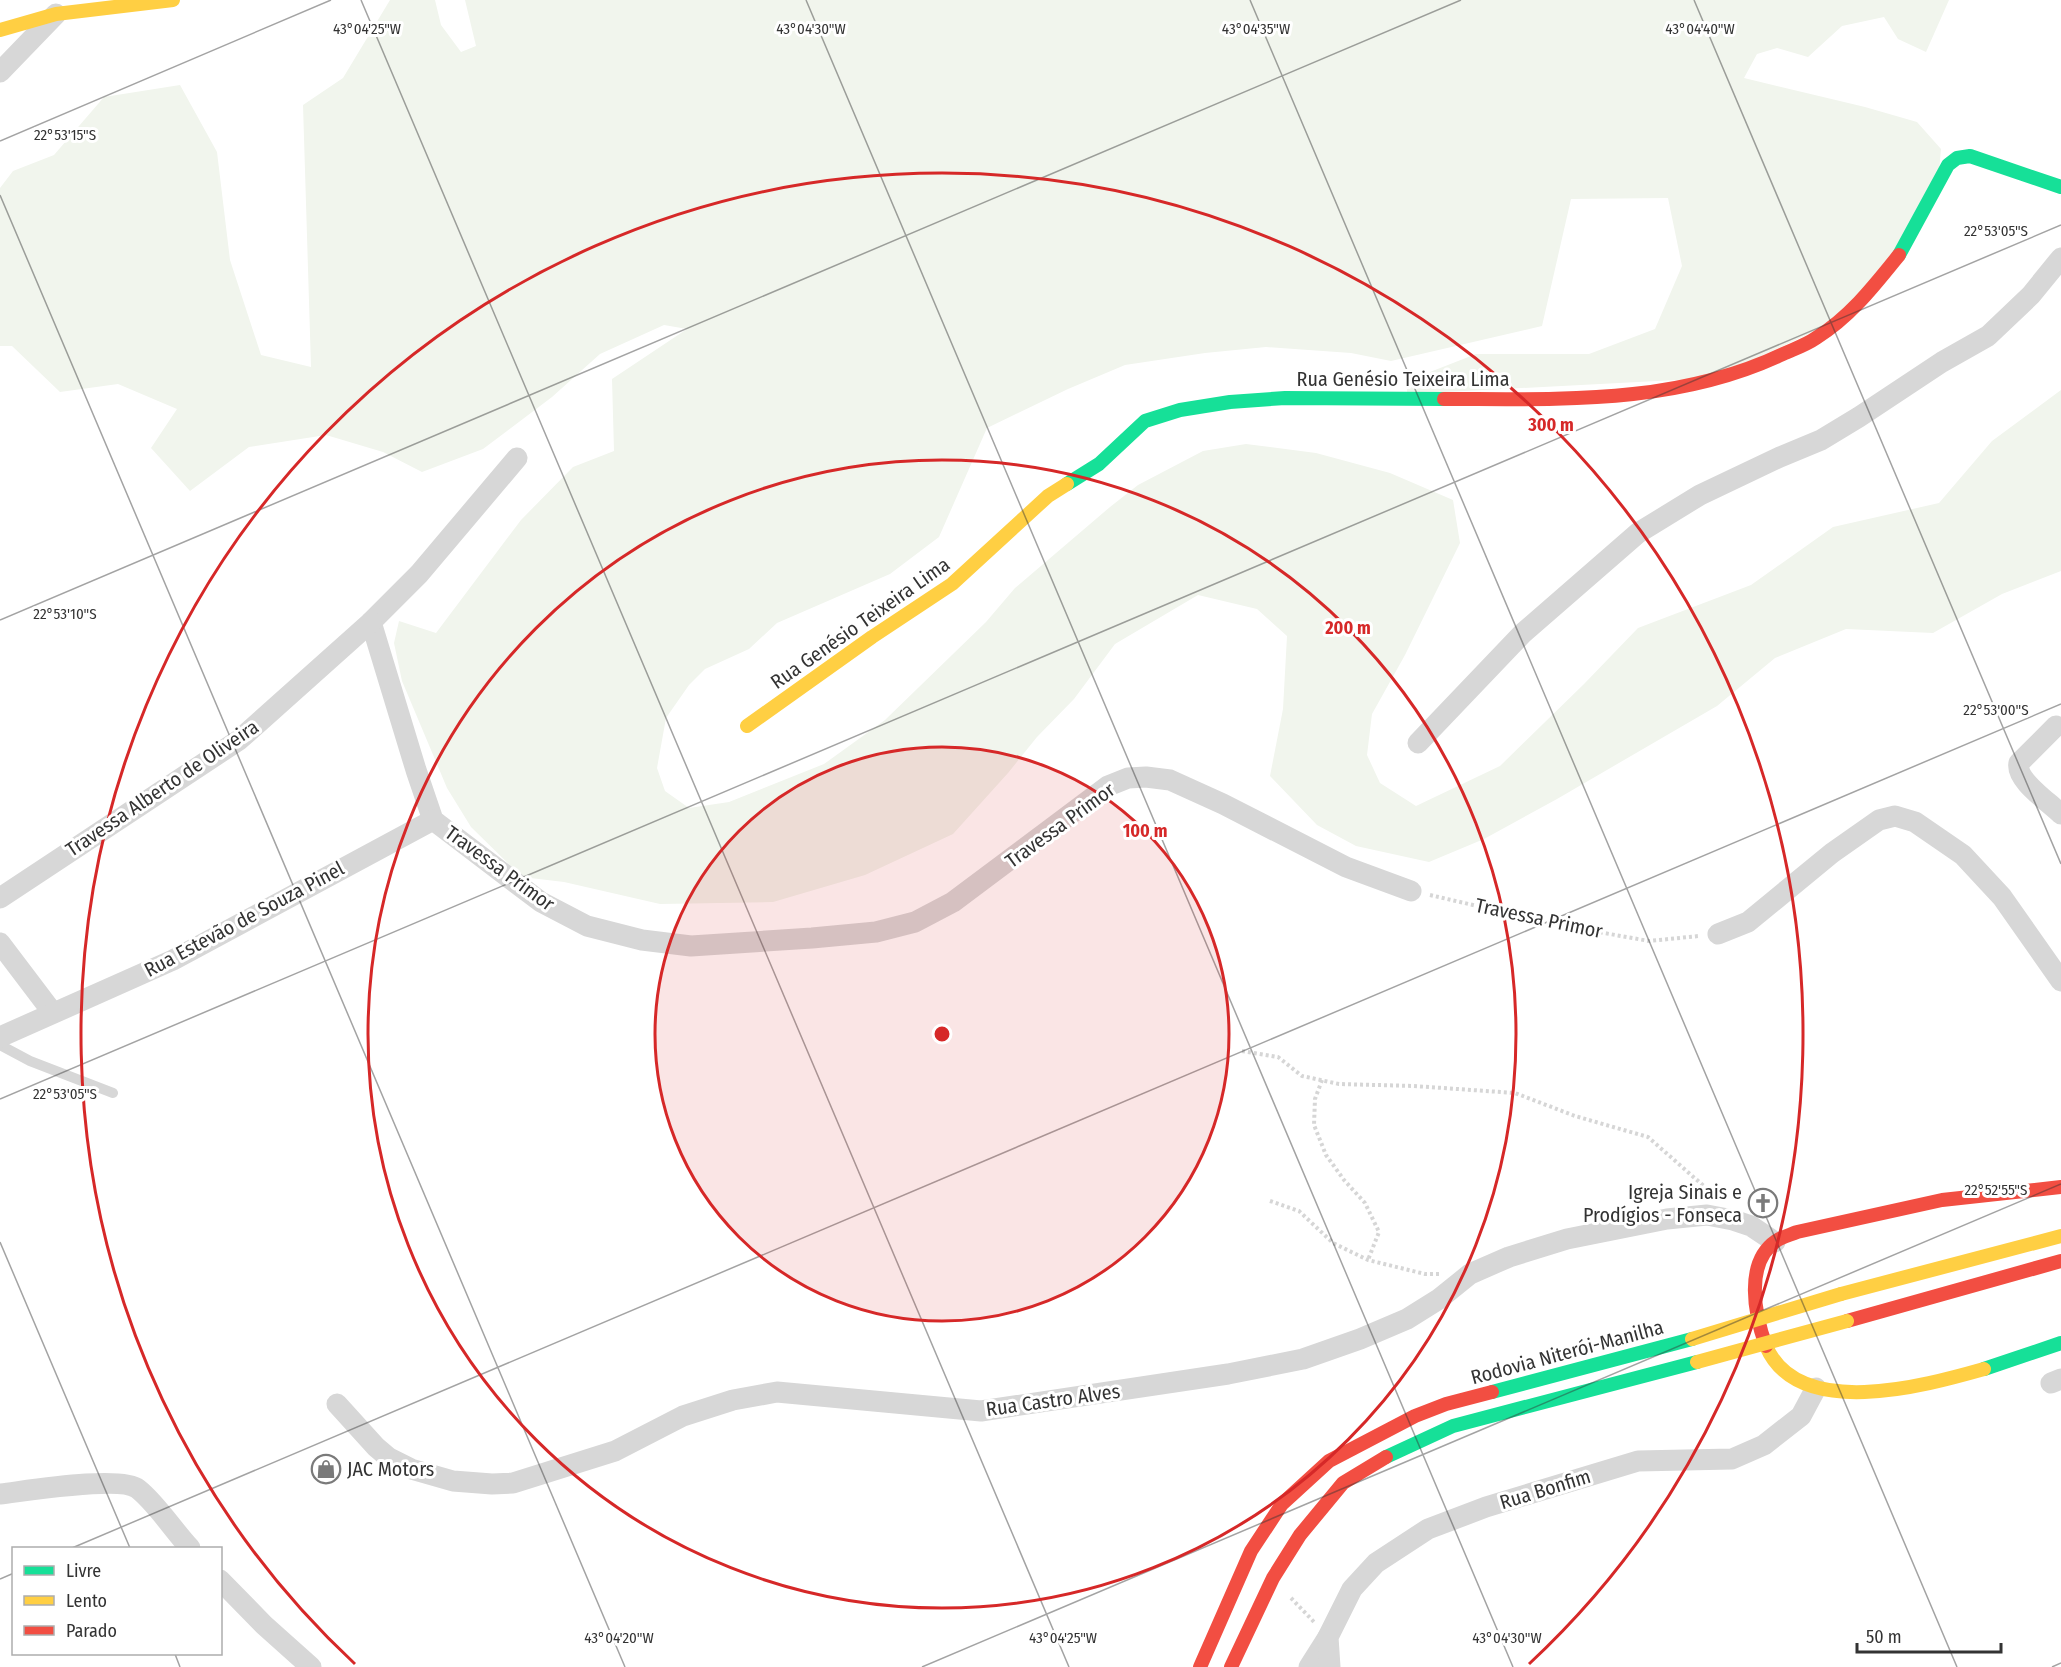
<svg xmlns="http://www.w3.org/2000/svg" width="2061" height="1667" viewBox="0 0 2061 1667" font-family="'Fira Sans Condensed',sans-serif">
  <style>
    .green { fill: #f1f5ed }
    .building { fill: #818181 }
    .lines { fill: none; stroke-linecap: round; stroke-linejoin: round }
    .path { stroke: #d6d6d6; stroke-width: 4; stroke-dasharray: 3 3; stroke-linecap: butt }
    .lane { stroke: #d7d7d7; stroke-width: 10 }
    .street { stroke: #d7d7d7; stroke-width: 21 }
    .fast { stroke: #16e098; stroke-width: 14 }
    .slow { stroke: #ffcf43; stroke-width: 14 }
    .jam { stroke: #f24e42; stroke-width: 14 }
    .slow-bridge { stroke: #ffcf43; stroke-width: 14 }
    .ticks { fill: none; stroke: #333; stroke-width: 1.5; stroke-opacity: 0.45 }
    .ring { fill: none; stroke: #d62828; stroke-width: 3 }
    .labels { text-anchor: middle; dominant-baseline: central; stroke-width: 6; stroke-linejoin: round; paint-order: stroke }
    .street-label { font-size: 20px; fill: #333; stroke: #fff }
    .poi-label { font-size: 20px; fill: #333; stroke: #fff; text-anchor: end }
    .ticks-label { font-size: 15px; text-anchor: middle; fill: #333; stroke: #fff; stroke-width: 6; stroke-linejoin: round; paint-order: stroke }
    .centre { fill: #d62828; stroke: #fff; stroke-width: 3 }
    .ring-label { font-size: 18px; text-anchor: middle; font-weight: bold; fill: #d62828; stroke: #fff; stroke-width: 6; stroke-linejoin: round; paint-order: stroke }
  </style>
  <rect width="100%" height="100%" fill="#fff"/>
  <path class="green" d="M390 0H435L441 25 461 52 476 46 465 0H1949L1926 52 1898 39 1884 17 1842 26 1808 57 1777 48 1757 54 1744 78 1865 107 1917 122 1941 149 1939 172 1904 245 1832 323 1714 378 1407 394V381L1476 354H1589L1655 329 1682 266 1668 198 1571 199 1542 326 1391 361 1351 353 1266 347 1205 353 1125 365 1068 389 987 428 939 537 890 574 777 623 749 649 705 669 689 685 666 718 657 768 665 791 689 808 729 802 824 764 885 720 986 622 1015 588 1110 507 1138 485 1203 451 1246 444 1316 453 1390 473 1453 500 1460 543 1405 655 1372 714 1367 755 1380 783 1416 806 1500 766 1584 684 1638 628 1751 585 1833 527 1939 503 1992 441 2061 390V571L2002 594 1933 633 1846 629 1775 658 1717 706 1557 799 1484 839 1429 862 1356 846 1317 825 1270 776 1283 709 1287 636 1257 609 1198 595 1115 644 1074 699 1037 737 1008 773 953 834 865 875 773 902 660 904 564 882 522 877 471 827 447 788 402 681 394 643 399 621 436 633 521 520 573 467 614 451 612 379 687 329 664 325 600 354 552 397 483 449 422 472 383 452 326 435 249 447 190 491 151 448 177 409 118 384 60 392 12 346H0V188L13 171 54 155 104 97 180 85 217 152 230 260 261 355 311 367 303 105 343 78Z"/>
  <path class="building" d="M1757 1195 1773 1199 1769 1210 1754 1206Z"/>
  <g class="lines">
    <g class="path">
      <path d="M1430 895 1559 925 1649 941 1699 936"/>
      <path d="M1242 1051 1278 1057 1302 1076 1339 1084 1414 1086 1515 1093 1575 1116 1648 1137 1706 1188V1196"/>
      <path d="M1322 1080 1315 1099 1314 1125 1326 1155 1344 1180 1365 1203 1379 1232 1368 1260"/>
      <path d="M1270 1201 1299 1211 1333 1243 1368 1260 1425 1274H1439"/>
      <path d="M1291 1598 1315 1623"/>
    </g>
    <path class="lane" d="M0 1045 30 1061 113 1093"/>
    <g class="street">
      <path d="M0 72 56 14"/>
      <path d="M517 458 419 574 371 622 416 770 433 820 541 902 587 926 642 940 691 946 812 938 876 932 915 922 953 902 1108 786 1128 778 1146 777 1170 780 1223 804 1346 867 1411 891"/>
      <path d="M2056 726 2019 763C2015 780 2049 802 2061 814"/>
      <path d="M1418 743 1523 633 1638 533 1700 495 1780 457 1821 440 1859 417 1942 362 1988 336 2031 295 2061 258"/>
      <path d="M0 898 239 740 371 622"/>
      <path d="M1718 934 1748 922 1832 853 1879 820 1895 816 1915 822 1963 855 2002 897 2061 981"/>
      <path d="M0 943 53 1013"/>
      <path d="M0 1037 173 960 433 820"/>
      <path d="M2051 1383 2061 1379"/>
      <path d="M337 1404 376 1447 389 1458 411 1469 453 1481 492 1484 513 1483 615 1451 683 1416 733 1400 777 1392 981 1411 1228 1374 1303 1359 1360 1339 1407 1319 1439 1299 1470 1274 1509 1257 1567 1239 1667 1219 1707 1215 1733 1220 1751 1226 1775 1242"/>
      <path d="M0 1494C26 1491 121 1475 138 1489 157 1504 173 1530 190 1548"/>
      <path d="M220 1580 264 1625 311 1667"/>
      <path d="M1309 1667 1328 1637"/>
      <path d="M1330 1667 1328 1637 1352 1589 1376 1563 1428 1529 1486 1507 1638 1461 1732 1459 1764 1445 1801 1416 1816 1388"/>
    </g>
    <g class="fast">
      <path d="M1899 255 1948 165 1957 158 1970 156 2061 187"/>
      <path d="M1067 484 1099 464 1145 421 1180 410 1230 402 1285 398 1444 399"/>
      <path d="M1984 1369 2061 1343"/>
      <path d="M1492 1392 1692 1339"/>
      <path d="M1386 1457 1453 1426 1697 1362"/>
    </g>
    <g class="slow">
      <path d="M0 30 56 14 173 0"/>
      <path d="M747 726 872 637 952 584 1048 496 1067 484"/>
      <path d="M1841 1294 2061 1236"/>
      <path d="M1766 1346C1798 1421 1924 1386 1984 1369"/>
    </g>
    <g class="jam">
      <path d="M1444 399C1560 399 1676 405 1783 354 1794 349 1806 345 1816 338 1850 317 1874 286 1899 255"/>
      <path d="M1847 1321 2061 1261"/>
      <path d="M1766 1346C1755 1316 1744 1263 1776 1241 1782 1237 1790 1235 1797 1232L1942 1200 2061 1187"/>
      <path d="M1200 1667 1251 1551 1282 1504 1329 1461 1415 1416 1446 1404 1492 1392"/>
      <path d="M1231 1667 1273 1578 1300 1535 1343 1483 1386 1457"/>
    </g>
    <g class="slow-bridge">
      <path d="M1692 1339 1841 1294"/>
      <path d="M1697 1362 1847 1321"/>
    </g>
  </g>
  <path class="ticks" d="M361 0 1069 1667M806 0 1513 1667M1250 0 1957 1667M1694 0 2061 864M0 141 331 0M0 195 625 1667M0 620 1461 0M0 1099 2061 225M0 1242 130 1548M72 1548 2061 704M0 1579 14 1573M175 1654 180 1667M922 1667 2061 1184M2052 1667 2061 1663"/>
  <circle cx="942" cy="1034" r="287" fill="#d62828" fill-opacity=".12"/>
  <g class="ring">
    <circle cx="942" cy="1034" r="287"/>
    <circle cx="942" cy="1034" r="574"/>
    <path d="M355 1664A861 861 0 1 1 1529 1664"/>
  </g>
  <defs>
    <g id="church-ring" transform="scale(1.5)"><circle r="9.5" fill="#fff" stroke="#7a7a7a" stroke-width="1.5"/><path d="M-1.2-6h2.4v3.5h3.3v2.4h-3.3V6h-2.4V-.1h-3.3v-2.4h3.3Z" fill="#7a7a7a"/></g>
    <g id="shop-ring" transform="scale(1.5)"><circle r="9.5" fill="#fff" stroke="#7a7a7a" stroke-width="1.5"/><path d="M-5-2.5h2.3a2.7 3.5 0 0 1 5.4 0H5L5.5 6h-11ZM-1.5-2.5h3a1.5 2.3 0 0 0-3 0Z" fill="#7a7a7a"/></g>
  </defs>
  <g fill-rule="evenodd">
    <use href="#church-ring" x="1763" y="1203"/>
    <use href="#shop-ring" x="326" y="1469"/>
  </g>
  <g class="labels">
    <g class="street-label">
      <text x="1403" y="379">Rua Genésio Teixeira Lima</text>
      <text transform="translate(860 623) rotate(-35)">Rua Genésio Teixeira Lima</text>
      <text transform="translate(162 788) rotate(-34)">Travessa Alberto de Oliveira</text>
      <text transform="translate(1060 825) rotate(-36)">Travessa Primor</text>
      <text transform="translate(500 868) rotate(36)">Travessa Primor</text>
      <text transform="translate(1539 918) rotate(12)">Travessa Primor</text>
      <text transform="translate(244 919) rotate(-28)">Rua Estevão de Souza Pinel</text>
      <text transform="translate(1567 1352) rotate(-15)">Rodovia Niterói-Manilha</text>
      <text transform="translate(1053 1400) rotate(-8)">Rua Castro Alves</text>
      <text transform="translate(1545 1489) rotate(-17)">Rua Bonfim</text>
    </g>
    <g class="poi-label">
      <text x="1742" y="1192">Igreja Sinais e<tspan x="1742" dy="23">Prodígios - Fonseca</tspan></text>
      <text x="347" y="1469" text-anchor="start">JAC Motors</text>
    </g>
  </g>
  <g class="ticks-label">
    <text x="367" y="34">43°04'25"W</text>
    <text x="811" y="34">43°04'30"W</text>
    <text x="1256" y="34">43°04'35"W</text>
    <text x="1700" y="34">43°04'40"W</text>
    <text x="65" y="140">22°53'15"S</text>
    <text x="1996" y="236">22°53'05"S</text>
    <text x="65" y="619">22°53'10"S</text>
    <text x="1996" y="715">22°53'00"S</text>
    <text x="65" y="1099">22°53'05"S</text>
    <text x="1996" y="1195">22°52'55"S</text>
    <text x="619" y="1643">43°04'20"W</text>
    <text x="1063" y="1643">43°04'25"W</text>
    <text x="1507" y="1643">43°04'30"W</text>
  </g>
  <circle cx="942" cy="1034" r="9" class="centre"/>
  <g class="ring-label">
    <text x="1551" y="431">300 m</text>
    <text x="1348" y="634">200 m</text>
    <text x="1145" y="837">100 m</text>
  </g>
  <rect x="12" y="1547" width="210" height="108" fill="#ffffff" stroke="#adadad" stroke-width="1.5"/>
  <rect x="24" y="1566" width="30" height="9" fill="#16e098" stroke="#adadad" stroke-width="1.5"/>
  <text x="66" y="1577" font-size="18" fill="#333333">Livre</text>
  <rect x="24" y="1596" width="30" height="9" fill="#ffcf43" stroke="#adadad" stroke-width="1.5"/>
  <text x="66" y="1607" font-size="18" fill="#333333">Lento</text>
  <rect x="24" y="1626" width="30" height="9" fill="#f24e42" stroke="#adadad" stroke-width="1.5"/>
  <text x="66" y="1637" font-size="18" fill="#333333">Parado</text>
  <path d="M1857 1643v9h144v-9" fill="none" stroke="#333333" stroke-width="3"/>
  <text x="1866" y="1643" font-size="18" fill="#333333" stroke="#ffffff" stroke-width="4.5" paint-order="stroke">50 m</text>
</svg>
